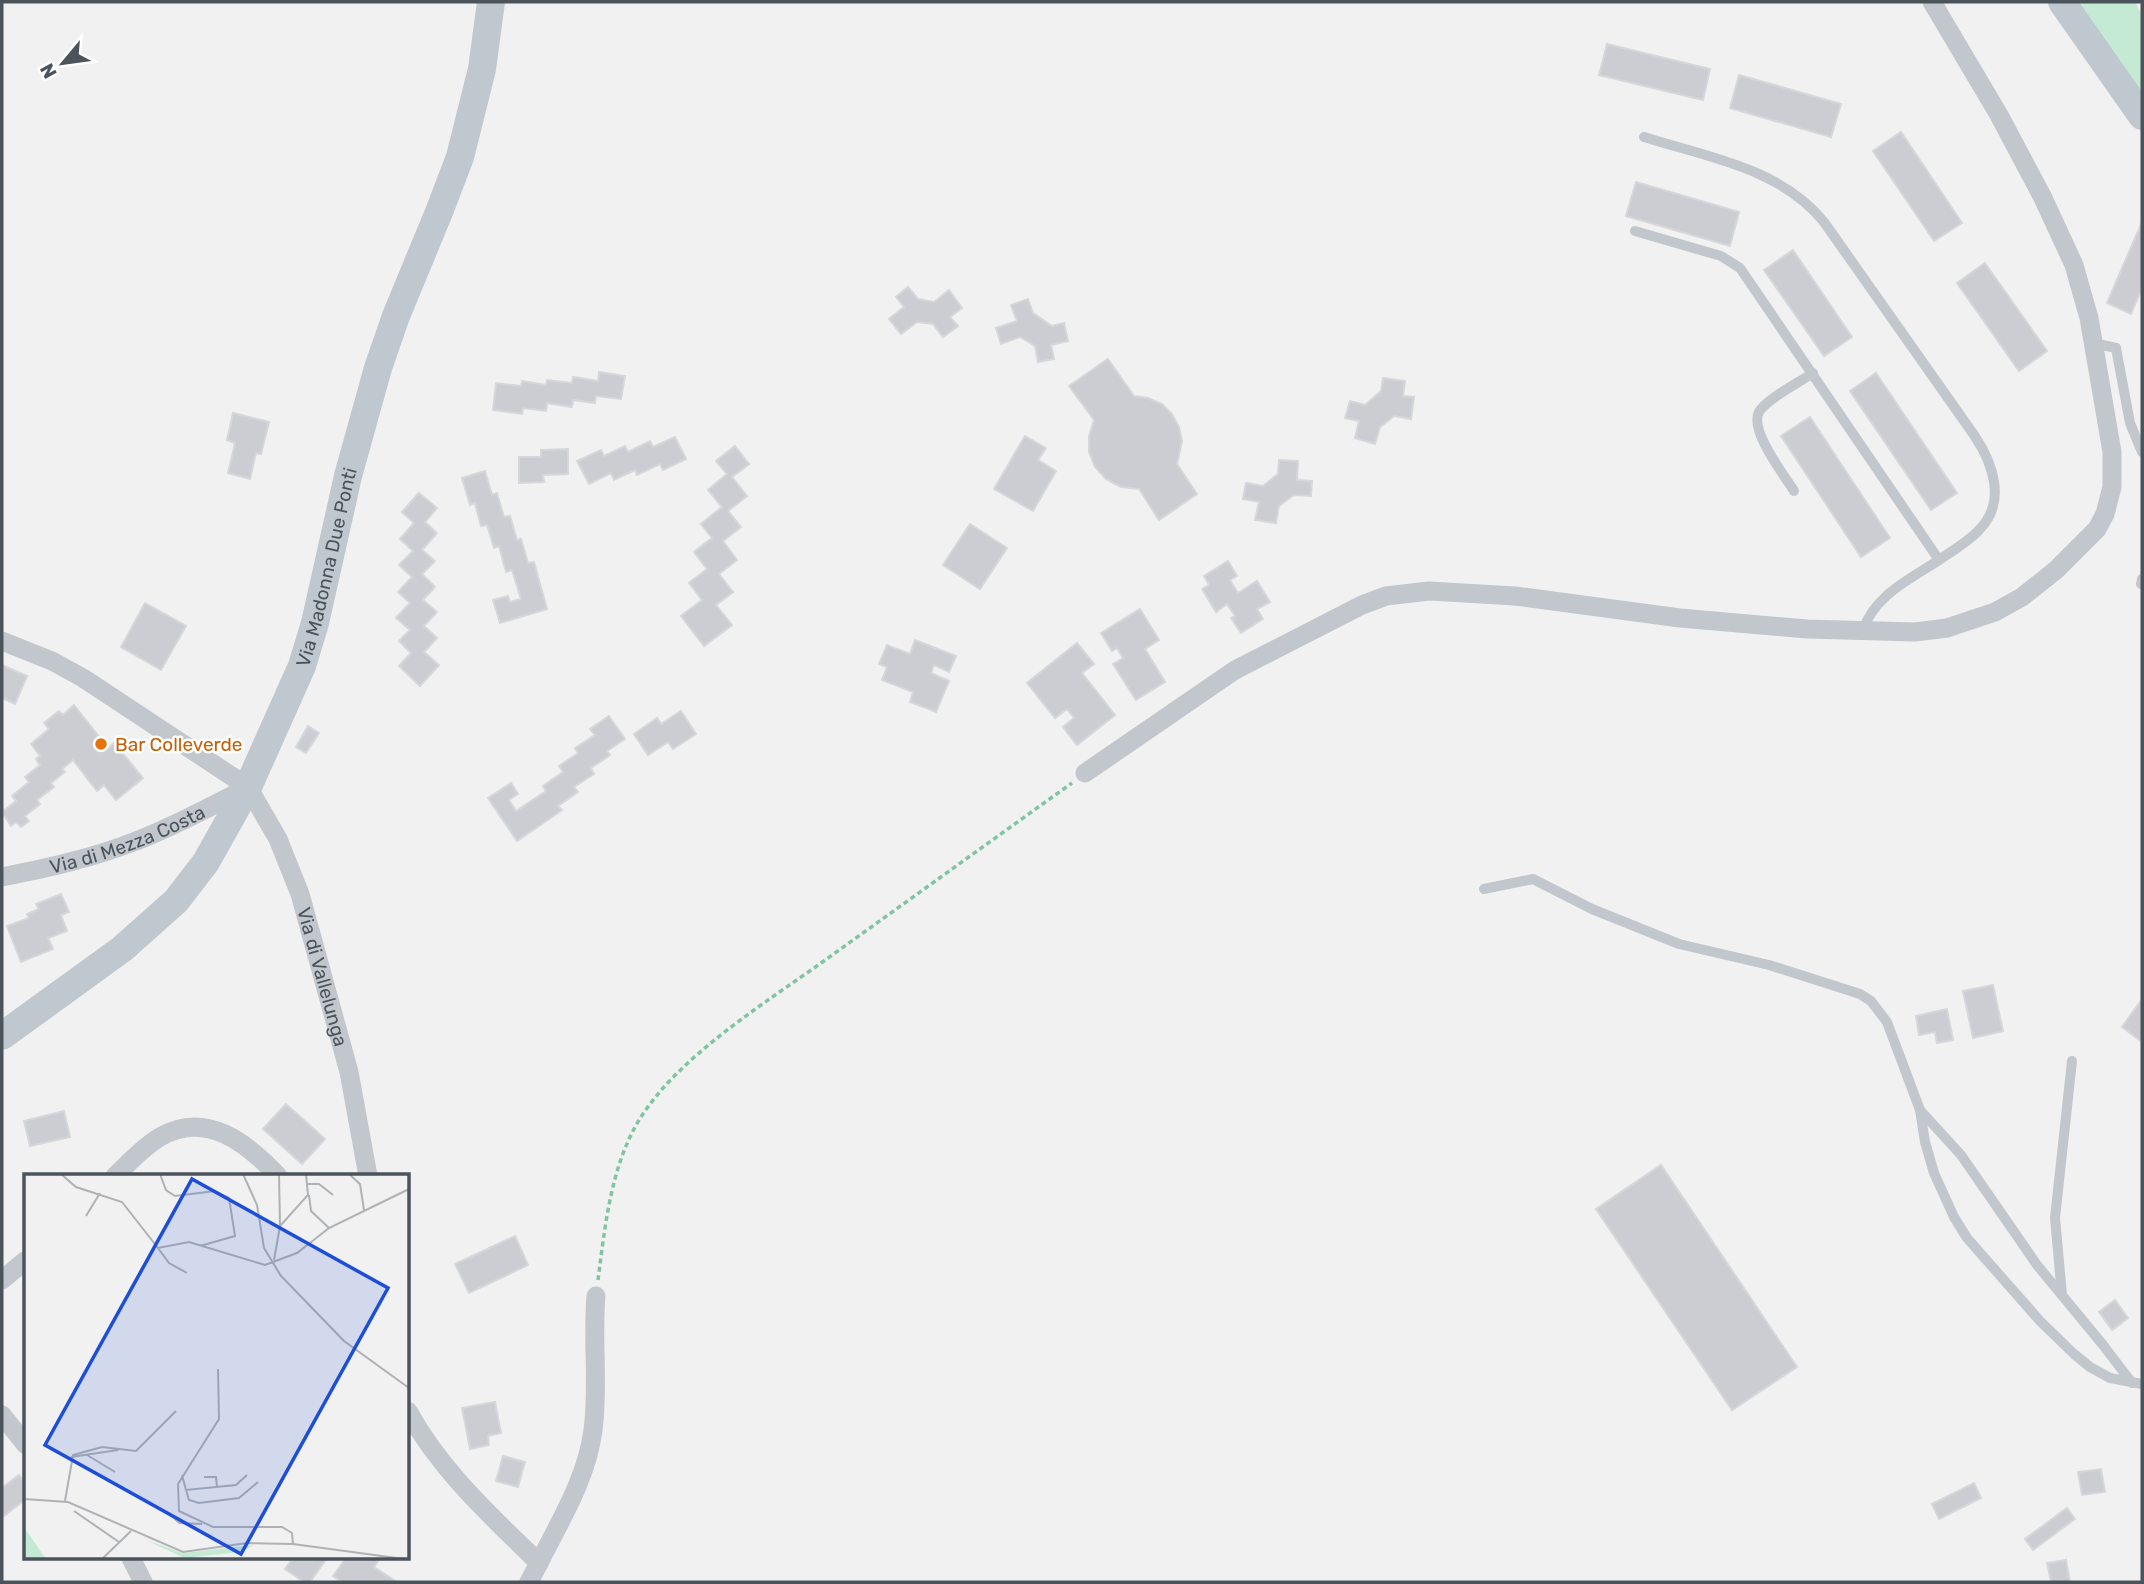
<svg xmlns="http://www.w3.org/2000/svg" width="2144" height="1584" viewBox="0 0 2144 1584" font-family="Rubik,sans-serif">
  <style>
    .green { fill: #c5ead4 }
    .building { fill: #cbcdd2; stroke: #d5d7db; stroke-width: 2 }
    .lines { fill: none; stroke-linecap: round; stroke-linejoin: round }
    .path { stroke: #81c4a3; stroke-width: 3.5; stroke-dasharray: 5 3.5; stroke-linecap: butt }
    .service { stroke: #c1c7cd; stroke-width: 10 }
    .minor { stroke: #c1c7cd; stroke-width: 19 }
    .secondary { stroke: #bfc7cf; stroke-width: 28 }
    .food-dot { fill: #e8710a; stroke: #fff; stroke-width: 2.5 }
    .labels { text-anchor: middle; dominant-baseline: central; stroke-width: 5; stroke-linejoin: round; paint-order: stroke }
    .street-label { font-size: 19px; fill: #4b535b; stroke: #fff }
    .food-label { font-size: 19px; fill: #c56008; stroke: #fff; text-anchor: start }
    .inset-road { fill: none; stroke: #afb2b5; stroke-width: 2 }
    .view { fill: #1d4ed8; fill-opacity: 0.15; stroke: #1d4ed8; stroke-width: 3.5 }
    .inset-edge { fill: none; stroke: #4b535b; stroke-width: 3.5 }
  </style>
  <rect width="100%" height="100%" fill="#f2f1f1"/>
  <path class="green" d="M2069 2H2135L2142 15V104Z"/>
  <g class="building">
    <path d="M1607 44 1710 69 1703 100 1599 75Z"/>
    <path d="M1739 75 1841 104 1831 137 1730 108Z"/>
    <path d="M1901 132 1962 223 1934 241 1873 151Z"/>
    <path d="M1636 182 1739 212 1730 246 1626 216Z"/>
    <path d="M2142 222V288L2131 314 2107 303Z"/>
    <path d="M1793 250 1852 337 1824 356 1764 270Z"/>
    <path d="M1985 263 2047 351 2019 371 1957 283Z"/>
    <path d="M908 287 918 299 934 302 949 290 962 308 950 317 958 326 943 337 933 324 917 322 901 334 889 319 904 307 896 297Z"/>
    <path d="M1028 299 1033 313 1052 326 1064 323 1068 341 1051 345 1054 359 1038 362 1035 346 1020 337 1001 344 996 328 1017 321 1011 305Z"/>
    <path d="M1108 359 1134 396 1148 398 1162 404 1172 414 1179 427 1182 441 1177 464 1197 494 1159 520 1139 489 1121 487 1106 479 1095 467 1089 452V436L1094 420 1069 386Z"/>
    <path d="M599 372 625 376 621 399 596 396 595 403 573 400 572 407 547 403 546 411 523 408 522 414 493 410 496 383 521 386 522 381 546 385 547 380 572 383 573 377 598 381Z"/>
    <path d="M1876 373 1957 493 1931 510 1850 391Z"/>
    <path d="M1383 378 1405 381 1403 396 1414 397 1411 419 1394 416 1380 427 1375 444 1355 438 1359 421 1345 418 1350 401 1365 405 1381 391Z"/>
    <path d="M233 413 269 422 261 454 256 453 250 479 228 473 235 443 227 440Z"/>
    <path d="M1810 417 1890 538 1861 557 1781 436Z"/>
    <path d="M1025 436 1046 448 1038 460 1056 471 1033 511 994 489Z"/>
    <path d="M675 437 686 459 663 470 660 464 637 475 635 470 614 480 611 473 589 484 577 461 601 450 604 456 625 446 628 452 650 441 653 447Z"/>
    <path d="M735 446 749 464 732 477 747 496 728 511 741 527 723 541 737 560 719 574 733 592 716 605 732 625 704 646 681 616 702 600 689 583 707 569 694 552 712 538 701 524 722 507 708 490 727 474 716 461Z"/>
    <path d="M568 449V474L543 475 544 482 519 483V457H541V450Z"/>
    <path d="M1279 460 1298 461 1297 480 1312 481 1311 496 1294 495 1279 506 1276 523 1255 520 1259 502 1243 499 1246 483 1263 486 1278 474Z"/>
    <path d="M485 471 492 495 497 493 504 517 510 516 517 540 521 539 528 563 534 562 547 609 500 623 493 600 508 596 510 602 521 599 512 570 506 572 499 546 494 548 487 525 481 526 475 503 470 505 462 478Z"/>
    <path d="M419 493 437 508 425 522 437 533 422 550 435 561 422 574 435 587 423 600 437 612 424 626 437 638 424 652 439 665 420 686 399 666 411 653 399 641 410 630 396 618 410 603 398 592 412 577 399 565 413 551 400 539 414 523 402 512Z"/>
    <path d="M970 524 1007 548 980 589 943 565Z"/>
    <path d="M1228 561 1237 576 1230 580 1238 593 1257 581 1270 602 1257 609 1263 619 1241 633 1231 618 1235 616 1227 604 1216 612 1202 589 1209 585 1204 576Z"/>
    <path d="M145 603 186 626 161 670 121 647Z"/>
    <path d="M1140 609 1159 640 1145 649 1165 682 1136 700 1113 664 1123 658 1117 648 1112 651 1101 633Z"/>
    <path d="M915 640 956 656 949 672 934 665 931 673 949 681 936 712 910 702 913 692 882 680 887 667 879 664 887 645 910 654Z"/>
    <path d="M1077 643 1094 664 1082 673 1115 715 1077 745 1063 727 1074 718 1067 709 1055 718 1027 683Z"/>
    <path d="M2 665 27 676 15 704 2 698Z"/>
    <path d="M74 705 108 748 114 743 143 778 116 800 104 785 97 791 73 760 62 769 65 772 51 783 54 787 37 800 40 804 25 816 29 821 21 827 16 822 11 826 2 812 16 801 12 796 29 782 25 777 40 765 36 759 40 756 31 744 49 729 44 723 59 711 63 715Z"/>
    <path d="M681 711 696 734 673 749 668 742 648 755 634 734 657 718 661 724Z"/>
    <path d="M609 716 625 739 607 751 610 755 591 768 594 774 574 787 578 792 558 806 562 810 517 841 488 798 511 783 518 794 509 800 516 811 546 791 543 786 563 772 559 766 578 753 575 748 595 735 590 729Z"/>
    <path d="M308 726 319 733 306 753 296 747Z"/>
    <path d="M61 894 69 912 61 915 67 931 48 938 53 949 21 962 7 926 29 918 27 914 39 909 36 904Z"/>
    <path d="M1993 985 2003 1031 1973 1038 1963 991Z"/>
    <path d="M2142 999V1042L2122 1027Z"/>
    <path d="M1947 1009 1953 1040 1937 1043 1935 1032 1919 1035 1916 1016Z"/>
    <path d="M286 1104 325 1139 302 1164 263 1129Z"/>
    <path d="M64 1111 70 1137 30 1146 24 1121Z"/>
    <path d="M1661 1165 1797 1367 1732 1410 1596 1209Z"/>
    <path d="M515 1236 528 1265 469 1293 455 1264Z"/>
    <path d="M2115 1300 2128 1318 2112 1330 2099 1312Z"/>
    <path d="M495 1402 501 1433 488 1436 489 1445 470 1449 462 1408Z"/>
    <path d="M503 1456 525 1462 518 1487 496 1481Z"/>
    <path d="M2101 1469 2105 1492 2082 1495 2078 1472Z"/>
    <path d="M19 1475 26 1484V1499L4 1516 2 1513V1488Z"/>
    <path d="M1974 1483 1981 1498 1939 1519 1932 1504Z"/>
    <path d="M2067 1508 2075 1519 2033 1550 2025 1539Z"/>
    <path d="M293 1558H327L310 1582H304L285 1569Z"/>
    <path d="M346 1558H380L374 1567 397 1582H342L333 1576Z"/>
    <path d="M2066 1560 2070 1582H2051L2047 1563Z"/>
  </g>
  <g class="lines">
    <path class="path" d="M598 1280C605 1226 611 1164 641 1117 680 1056 762 1005 821 963 905 903 988 843 1072 783"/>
    <g class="service">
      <path d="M1644 137C1707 157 1781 168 1824 222L1974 435C1993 463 2007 502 1979 530 1968 542 1952 551 1939 560"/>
      <path d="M1635 231 1721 256 1740 268 1939 560C1909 580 1875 595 1863 630"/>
      <path d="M2093 343 2116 348 2130 423 2142 452"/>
      <path d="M1794 491C1784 475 1749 430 1759 412 1766 399 1800 382 1813 373"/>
      <path d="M2141 584 2142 579"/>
      <path d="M1484 889 1533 879 1592 909 1679 944 1769 965 1860 994 1871 1001 1887 1022 1920 1110 1925 1142 1934 1173 1954 1217 1967 1238 2040 1321 2074 1354 2090 1367 2110 1378 2142 1384"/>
      <path d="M1920 1110 1961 1155 2037 1265 2103 1345 2132 1383"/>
      <path d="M2062 1295 2055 1218 2072 1061"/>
    </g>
    <g class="minor">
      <path id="s1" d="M2 641 52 661 83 678 248 787 278 839 300 894 349 1072 368 1176"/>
      <path d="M1085 773 1235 670 1362 605 1386 596 1429 591 1515 596 1680 618 1807 629 1915 632 1947 628 1995 612 2022 597 2056 570 2097 529 2105 514 2112 487V452L2089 318 2074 265 2043 198 1999 115 1932 2"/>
      <path id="s2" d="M2 877C47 868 93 858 136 841 174 827 211 806 247 788"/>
      <path d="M115 1176C129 1163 143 1147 160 1137 206 1110 247 1143 278 1176"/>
      <path d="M2 1280 26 1260"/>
      <path d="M408 1411C440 1470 491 1516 539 1563L529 1582"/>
      <path d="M2 1415 26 1445"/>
      <path d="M131 1558 143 1582"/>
      <path d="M539 1563C560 1521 587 1478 593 1430 599 1386 592 1341 596 1296"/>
    </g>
    <g class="secondary">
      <path d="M2062 2 2142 116"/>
      <path id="s3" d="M2 1036 122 949 176 901 206 862 248 787 302 666 315 623 348 476 378 368 396 316 439 212 460 157 482 69 491 2"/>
    </g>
  </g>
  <circle class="food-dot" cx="101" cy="744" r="7"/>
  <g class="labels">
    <g class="street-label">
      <text stroke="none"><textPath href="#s3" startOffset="590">Via Madonna Due Ponti</textPath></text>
      <text stroke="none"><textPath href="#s2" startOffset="131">Via di Mezza Costa</textPath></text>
      <text stroke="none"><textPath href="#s1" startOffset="492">Via di Vallelunga</textPath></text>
    </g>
    <g class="food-label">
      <text x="115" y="744">Bar Colleverde</text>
    </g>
  </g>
  <g transform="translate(24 1174)">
    <rect width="385" height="385" fill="#f2f1f1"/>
    <path d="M0 355 2 356 22 385H1ZM122 366 159 379 230 371 217 378 160 384Z" fill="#c5ead4"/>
    <path class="inset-road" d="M37 0 52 13 98 28 134 74 165 68 241 91 273 79 305 54 385 15M136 0 142 16 151 22 191 17 205 24 211 62 176 72M219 0 233 31 240 74 257 102 320 167 385 214M255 0 256 52M325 0 336 10 340 36M283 10H295L309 21M285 21 287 37 305 54M62 42 76 19M134 74 145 89 163 99M250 86 256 52 284 21 282 0M194 195 195 245 154 310 155 337 189 353H258L268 359 269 370M63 281 91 298M47 283 94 276M158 301 162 316 212 311 223 301M180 303H192L193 313M162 316 165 326 175 329 215 324 234 308M0 325 44 328 159 378 223 369 269 370 380 385M41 327 49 281 78 273 112 277 152 237M50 337 95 368M145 339 155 349 178 350M78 385 107 357"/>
    <path class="view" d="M168 5 364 114 217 380 21 271Z"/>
    <rect width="385" height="385" class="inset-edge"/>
  </g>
  <rect width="2144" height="1584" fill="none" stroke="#4b535b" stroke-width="7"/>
  <g transform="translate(63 63) rotate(241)" stroke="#ffffff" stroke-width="5" paint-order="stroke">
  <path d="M0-5L12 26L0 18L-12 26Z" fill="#4b535b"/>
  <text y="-10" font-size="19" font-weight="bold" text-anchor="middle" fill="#4b535b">N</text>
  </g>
</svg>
